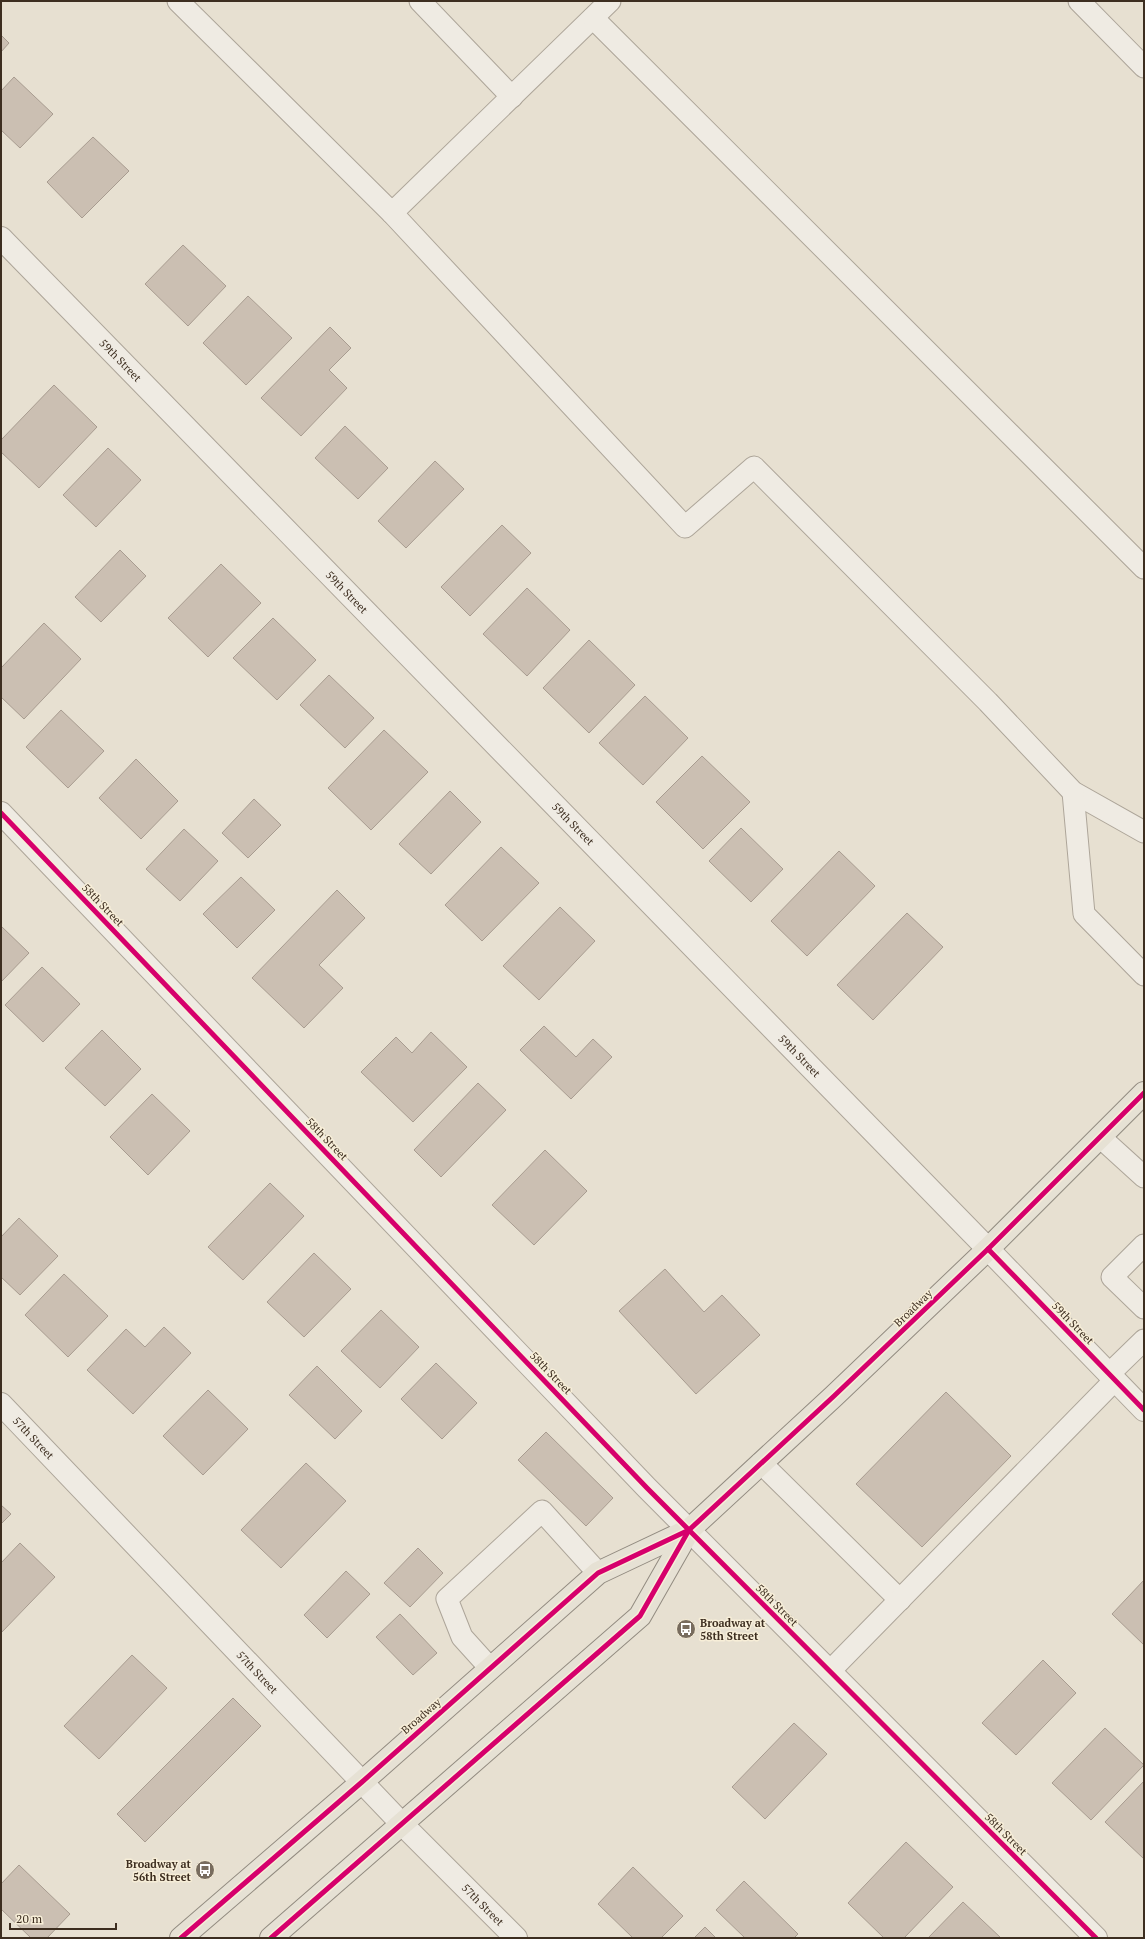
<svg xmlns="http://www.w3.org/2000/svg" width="1145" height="1939" viewBox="0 0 1145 1939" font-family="'PT Serif',serif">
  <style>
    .building { fill: #cbbfb2; stroke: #a89c90 }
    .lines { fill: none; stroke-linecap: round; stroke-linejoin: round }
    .service-casing { stroke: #ada599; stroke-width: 23 }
    .minor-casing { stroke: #ada599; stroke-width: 24 }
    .tertiary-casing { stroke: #ada599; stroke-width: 24 }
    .primary-casing { stroke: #928b80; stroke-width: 24 }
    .service { stroke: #efebe3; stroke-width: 21 }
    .minor { stroke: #efebe3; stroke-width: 22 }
    .tertiary { stroke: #efebe3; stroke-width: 22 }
    .primary { stroke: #e6e1d4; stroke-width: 22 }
    .cycleway-casing { stroke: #f7eed8; stroke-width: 8 }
    .cycleway { stroke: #d6006c; stroke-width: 5 }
    .labels { text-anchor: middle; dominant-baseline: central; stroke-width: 3; stroke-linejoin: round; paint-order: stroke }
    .street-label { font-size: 11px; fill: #3d2e20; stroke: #f7eed8 }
    .poi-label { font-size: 11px; font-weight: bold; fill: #3d2e20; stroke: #f7eed8; text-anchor: start }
  </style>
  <rect width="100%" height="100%" fill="#e7e0d1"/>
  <g class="building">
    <path d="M1 35 9 43 1 52Z"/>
    <path d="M14 77 53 114 20 148 1 130V91Z"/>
    <path d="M93 137 129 171 82 218 47 182Z"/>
    <path d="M183 245 226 286 188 326 145 284Z"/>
    <path d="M248 296 292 338 246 385 203 343Z"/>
    <path d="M330 327 351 348 329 370 347 388 301 436 261 398Z"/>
    <path d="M54 385 97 427 39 488 1 452V440Z"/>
    <path d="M345 426 388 468 358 499 315 458Z"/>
    <path d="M108 448 141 480 96 527 63 495Z"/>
    <path d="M435 461 464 489 406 548 378 521Z"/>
    <path d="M502 525 531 553 470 616 441 587Z"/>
    <path d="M120 550 146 576 101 622 75 597Z"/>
    <path d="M221 564 261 603 208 657 168 618Z"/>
    <path d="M527 588 570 630 527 676 483 634Z"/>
    <path d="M273 618 316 660 277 700 233 658Z"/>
    <path d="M44 623 81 659 24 719 1 697V668Z"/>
    <path d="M589 640 635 685 589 733 543 688Z"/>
    <path d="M329 675 374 718 345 748 300 705Z"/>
    <path d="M645 696 688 738 643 785 599 743Z"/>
    <path d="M61 710 104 751 68 788 26 747Z"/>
    <path d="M384 730 428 772 371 830 328 788Z"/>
    <path d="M702 756 750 802 703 849 656 802Z"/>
    <path d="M136 759 178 801 141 839 99 798Z"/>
    <path d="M450 791 481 822 431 874 399 844Z"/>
    <path d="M254 799 281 825 248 858 222 833Z"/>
    <path d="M741 828 783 869 751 902 709 861Z"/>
    <path d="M184 829 218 861 180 901 146 869Z"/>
    <path d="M501 847 539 883 482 941 445 905Z"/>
    <path d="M839 851 875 886 807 956 771 921Z"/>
    <path d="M241 877 275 910 237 948 203 914Z"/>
    <path d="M337 890 365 918 319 965 343 988 304 1028 252 978Z"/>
    <path d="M560 907 595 941 539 1000 503 966Z"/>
    <path d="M907 913 943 947 873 1020 837 985Z"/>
    <path d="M1 926 29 953 1 982Z"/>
    <path d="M42 967 80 1004 43 1042 5 1005Z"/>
    <path d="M544 1026 576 1057 593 1039 612 1057 571 1099 520 1050Z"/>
    <path d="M102 1030 141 1069 105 1106 65 1068Z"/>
    <path d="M431 1032 467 1067 413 1122 361 1072 396 1037 412 1053Z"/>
    <path d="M478 1083 506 1110 441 1177 414 1150Z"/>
    <path d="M152 1094 190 1131 148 1175 110 1137Z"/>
    <path d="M545 1150 587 1191 534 1245 492 1205Z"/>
    <path d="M270 1183 304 1216 243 1280 208 1247Z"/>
    <path d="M19 1218 58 1256 20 1295 1 1277V1237Z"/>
    <path d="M314 1253 351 1289 304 1337 267 1302Z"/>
    <path d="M665 1269 704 1312 722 1295 760 1335 696 1394 619 1311Z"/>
    <path d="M64 1274 108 1316 68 1357 25 1315Z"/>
    <path d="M381 1310 419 1347 380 1388 341 1351Z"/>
    <path d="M164 1327 191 1353 133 1414 87 1370 126 1329 145 1347Z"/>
    <path d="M436 1363 477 1403 442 1439 401 1399Z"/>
    <path d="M317 1366 362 1411 335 1439 289 1395Z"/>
    <path d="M208 1390 248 1429 203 1475 163 1436Z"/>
    <path d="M946 1392 1011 1456 922 1547 856 1484Z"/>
    <path d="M546 1432 613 1498 586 1526 518 1460Z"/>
    <path d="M306 1463 346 1501 281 1568 241 1530Z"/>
    <path d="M1 1505 11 1514 1 1524Z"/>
    <path d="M20 1543 55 1577 1 1633V1563Z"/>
    <path d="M418 1548 443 1573 410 1607 384 1583Z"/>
    <path d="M346 1571 370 1594 327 1638 304 1615Z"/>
    <path d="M1144 1580V1645L1112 1614Z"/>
    <path d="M400 1614 437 1653 413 1675 376 1637Z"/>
    <path d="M132 1655 167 1688 99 1759 64 1726Z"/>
    <path d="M1043 1660 1076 1693 1016 1755 982 1723Z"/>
    <path d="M233 1698 261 1726 145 1842 117 1814Z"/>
    <path d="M794 1723 827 1754 765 1819 732 1787Z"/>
    <path d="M1105 1728 1144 1765 1091 1820 1052 1783Z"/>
    <path d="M1144 1781V1859L1105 1822Z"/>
    <path d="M906 1842 953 1887 904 1938H884L848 1903Z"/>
    <path d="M19 1865 70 1914 47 1938H31L1 1909V1884Z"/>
    <path d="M633 1867 683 1916 661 1938H633L598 1904Z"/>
    <path d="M744 1881 798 1934 794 1938H745L716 1910Z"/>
    <path d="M963 1902 1001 1938H928Z"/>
    <path d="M705 1927 716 1938H694Z"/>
  </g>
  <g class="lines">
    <g class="service-casing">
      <g id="service">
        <path d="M178 1 392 213 610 1"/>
        <path d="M420 1 512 97"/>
        <path d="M1079 1 1144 67"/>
        <path d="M593 18 1144 568"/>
        <path d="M392 213 685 527 754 467 988 702 1073 792 1144 832"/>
        <path d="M1073 792 1084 914 1144 975"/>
        <path d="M1100 1137 1144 1177"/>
        <path d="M1144 1245 1112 1277 1144 1308"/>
        <path d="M1109 1374 1144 1340"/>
        <path d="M761 1463 900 1600"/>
        <path d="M490 1668 462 1637 447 1599 542 1511 598 1573"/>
        <path d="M830 1671 1115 1380"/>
      </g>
    </g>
    <g class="minor-casing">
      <g id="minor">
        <path id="s1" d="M1 238 988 1249"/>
        <path d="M1 813 647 1488 1096 1938"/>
        <path id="s2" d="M1 1404 402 1824 516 1938"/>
      </g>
    </g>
    <g class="tertiary-casing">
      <path id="tertiary" d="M988 1249 1144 1410"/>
    </g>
    <g class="primary-casing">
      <g id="primary">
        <path d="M181 1938 362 1782 598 1573 689 1530 834 1396 988 1249 1144 1093"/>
        <path d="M271 1938 640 1616 689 1530"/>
      </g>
    </g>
    <use href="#service" class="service"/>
    <use href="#minor" class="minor"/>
    <use href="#tertiary" class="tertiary"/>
    <use href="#primary" class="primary"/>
    <g class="cycleway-casing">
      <g id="cycleway">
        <path d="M1 813 647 1488 1096 1938"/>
        <path d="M988 1249 1144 1410"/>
        <path d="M181 1938 362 1782 598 1573 689 1530 834 1396 988 1249 1144 1093"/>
        <path d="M271 1938 640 1616 689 1530"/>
      </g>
    </g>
    <use href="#cycleway" class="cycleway"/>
  </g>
  <defs>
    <g id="bus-disc" transform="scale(1)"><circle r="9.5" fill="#786c5e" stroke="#f7eed8"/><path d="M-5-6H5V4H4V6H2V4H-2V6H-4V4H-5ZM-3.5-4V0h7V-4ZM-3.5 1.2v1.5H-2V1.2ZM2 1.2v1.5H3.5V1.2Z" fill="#fff"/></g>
  </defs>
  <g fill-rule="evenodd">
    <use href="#bus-disc" x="686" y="1629"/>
    <use href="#bus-disc" x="205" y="1870"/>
  </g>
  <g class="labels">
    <g class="street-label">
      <text stroke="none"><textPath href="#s1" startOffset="171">59th Street</textPath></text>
      <text stroke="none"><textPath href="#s1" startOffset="495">59th Street</textPath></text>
      <text stroke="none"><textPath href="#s1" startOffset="819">59th Street</textPath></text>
      <text transform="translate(103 905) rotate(46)">58th Street</text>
      <text stroke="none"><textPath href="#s1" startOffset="1143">59th Street</textPath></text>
      <text transform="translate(327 1139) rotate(46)">58th Street</text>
      <text transform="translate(913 1308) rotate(-44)">Broadway</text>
      <text transform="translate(1073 1323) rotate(46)">59th Street</text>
      <text transform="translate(551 1373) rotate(46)">58th Street</text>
      <text stroke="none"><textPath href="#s2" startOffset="47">57th Street</textPath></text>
      <text transform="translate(777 1605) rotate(45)">58th Street</text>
      <text stroke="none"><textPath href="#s2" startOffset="371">57th Street</textPath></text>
      <text transform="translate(421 1716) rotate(-41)">Broadway</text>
      <text transform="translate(1006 1834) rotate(45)">58th Street</text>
      <text stroke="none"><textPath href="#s2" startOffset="695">57th Street</textPath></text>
    </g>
    <g class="poi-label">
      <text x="700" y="1623">Broadway at<tspan x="700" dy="13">58th Street</tspan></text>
      <text x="191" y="1864" text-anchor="end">Broadway at<tspan x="191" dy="13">56th Street</tspan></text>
    </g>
  </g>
  <rect width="1145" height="1939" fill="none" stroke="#3d2e20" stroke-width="4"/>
  <path d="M10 1923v6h106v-6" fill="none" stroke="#3d2e20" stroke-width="2"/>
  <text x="16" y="1923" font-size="12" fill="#3d2e20" stroke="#f7eed8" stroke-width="3" paint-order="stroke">20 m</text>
</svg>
